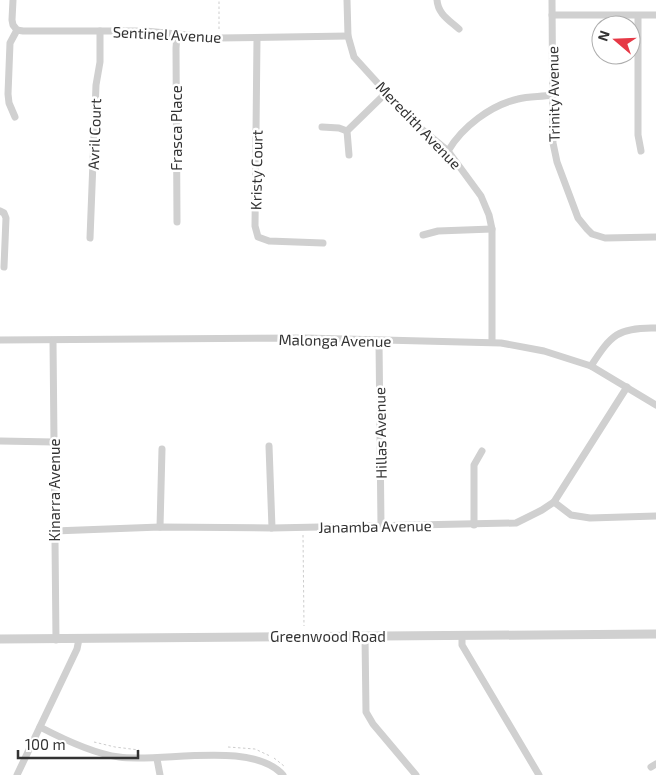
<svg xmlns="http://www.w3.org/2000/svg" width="656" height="775" viewBox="0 0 656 775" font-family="'Exo 2',sans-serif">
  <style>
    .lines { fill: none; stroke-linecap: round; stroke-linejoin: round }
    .path { stroke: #cdcdcd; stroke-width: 1; stroke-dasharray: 2.5 2.5; stroke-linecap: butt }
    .minor { stroke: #d0d0d0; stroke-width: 7 }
    .tertiary { stroke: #d0d0d0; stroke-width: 9 }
    .labels { text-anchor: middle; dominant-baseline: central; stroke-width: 5; stroke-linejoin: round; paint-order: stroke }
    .street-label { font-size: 15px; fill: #333; stroke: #fff }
  </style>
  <rect width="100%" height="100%" fill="#fff"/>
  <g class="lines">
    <g class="path">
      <path d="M219 29V0"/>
      <path d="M303 535 304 626"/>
      <path d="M94 742 115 747 139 750"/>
      <path d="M228 747 255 749 270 756"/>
      <path d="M274 758 284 766"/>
    </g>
    <g class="minor">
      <path d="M13 0 12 20 13 25 17 30 23 31H145L219 38 348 36"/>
      <path d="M347 0 348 36 354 57 413 122 448 151 481 196 489 215 492 229V342"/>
      <path d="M437 0C438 14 449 20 459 29"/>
      <path d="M552 0 553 143 557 162 578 218 587 229 592 234 605 238 656 237"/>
      <path d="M552 15H656"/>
      <path d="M638 16V135L641 151"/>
      <path d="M257 38 255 226 258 237 269 241 323 243"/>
      <path d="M15 117 9 103 8 94 10 43 17 30"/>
      <path d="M322 127 339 128 347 131"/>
      <path d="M448 151C462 127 491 105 518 99 529 96 541 97 552 95"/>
      <path d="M349 155 347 131 386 93"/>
      <path d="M0 211 4 213 6 218 4 267"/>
      <path d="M177 222 176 48 177 35"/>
      <path d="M423 235 438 231 492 229"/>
      <path d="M90 238 96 85 100 62V31"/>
      <path d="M0 340 305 338 501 343 544 351 591 366 656 405"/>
      <path d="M53 341 56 640"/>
      <path d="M379 341 381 526"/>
      <path d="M591 366C611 335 618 327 656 328"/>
      <path d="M0 441 54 442"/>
      <path d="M269 446 272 528"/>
      <path d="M554 502 571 515 590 518 656 516"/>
      <path d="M474 525V465L482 451"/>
      <path d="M160 527 162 449"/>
      <path d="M54 531 160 527 272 528 516 523 542 510 554 502 627 387"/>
      <path d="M462 635V645L539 775"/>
      <path d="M365 636 366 712 373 724 416 775"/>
      <path d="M40 727C61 738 95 754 119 757 162 763 252 740 283 775"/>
      <path d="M157 759 160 775"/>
      <path d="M651 767 656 764"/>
      <path d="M17 775 77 649 79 639"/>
    </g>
    <path class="tertiary" d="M0 639 656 634"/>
  </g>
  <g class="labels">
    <g class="street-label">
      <text transform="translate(167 34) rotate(3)">Sentinel Avenue</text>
      <text transform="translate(553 94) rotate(-91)">Trinity Avenue</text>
      <text transform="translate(419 125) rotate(46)">Meredith Avenue</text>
      <text transform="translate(176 128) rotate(-90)">Frasca Place</text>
      <text transform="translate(94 134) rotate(-88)">Avril Court</text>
      <text transform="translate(256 170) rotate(-89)">Kristy Court</text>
      <text transform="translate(335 340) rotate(1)">Malonga Avenue</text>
      <text transform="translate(380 433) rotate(-91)">Hillas Avenue</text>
      <text transform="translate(54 490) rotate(-90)">Kinarra Avenue</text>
      <text transform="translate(375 526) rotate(-1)">Janamba Avenue</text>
      <text x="328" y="636">Greenwood Road</text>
    </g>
  </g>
  <g transform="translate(616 40) rotate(289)"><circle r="24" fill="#ffffff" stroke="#adadad"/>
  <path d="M0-4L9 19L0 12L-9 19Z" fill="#e63946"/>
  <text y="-8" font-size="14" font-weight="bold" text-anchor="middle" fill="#333333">N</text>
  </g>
  <path d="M18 750v8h120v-8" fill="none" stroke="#333333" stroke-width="2.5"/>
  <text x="25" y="750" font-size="15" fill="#333333" stroke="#ffffff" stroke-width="4" paint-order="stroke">100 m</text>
</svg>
